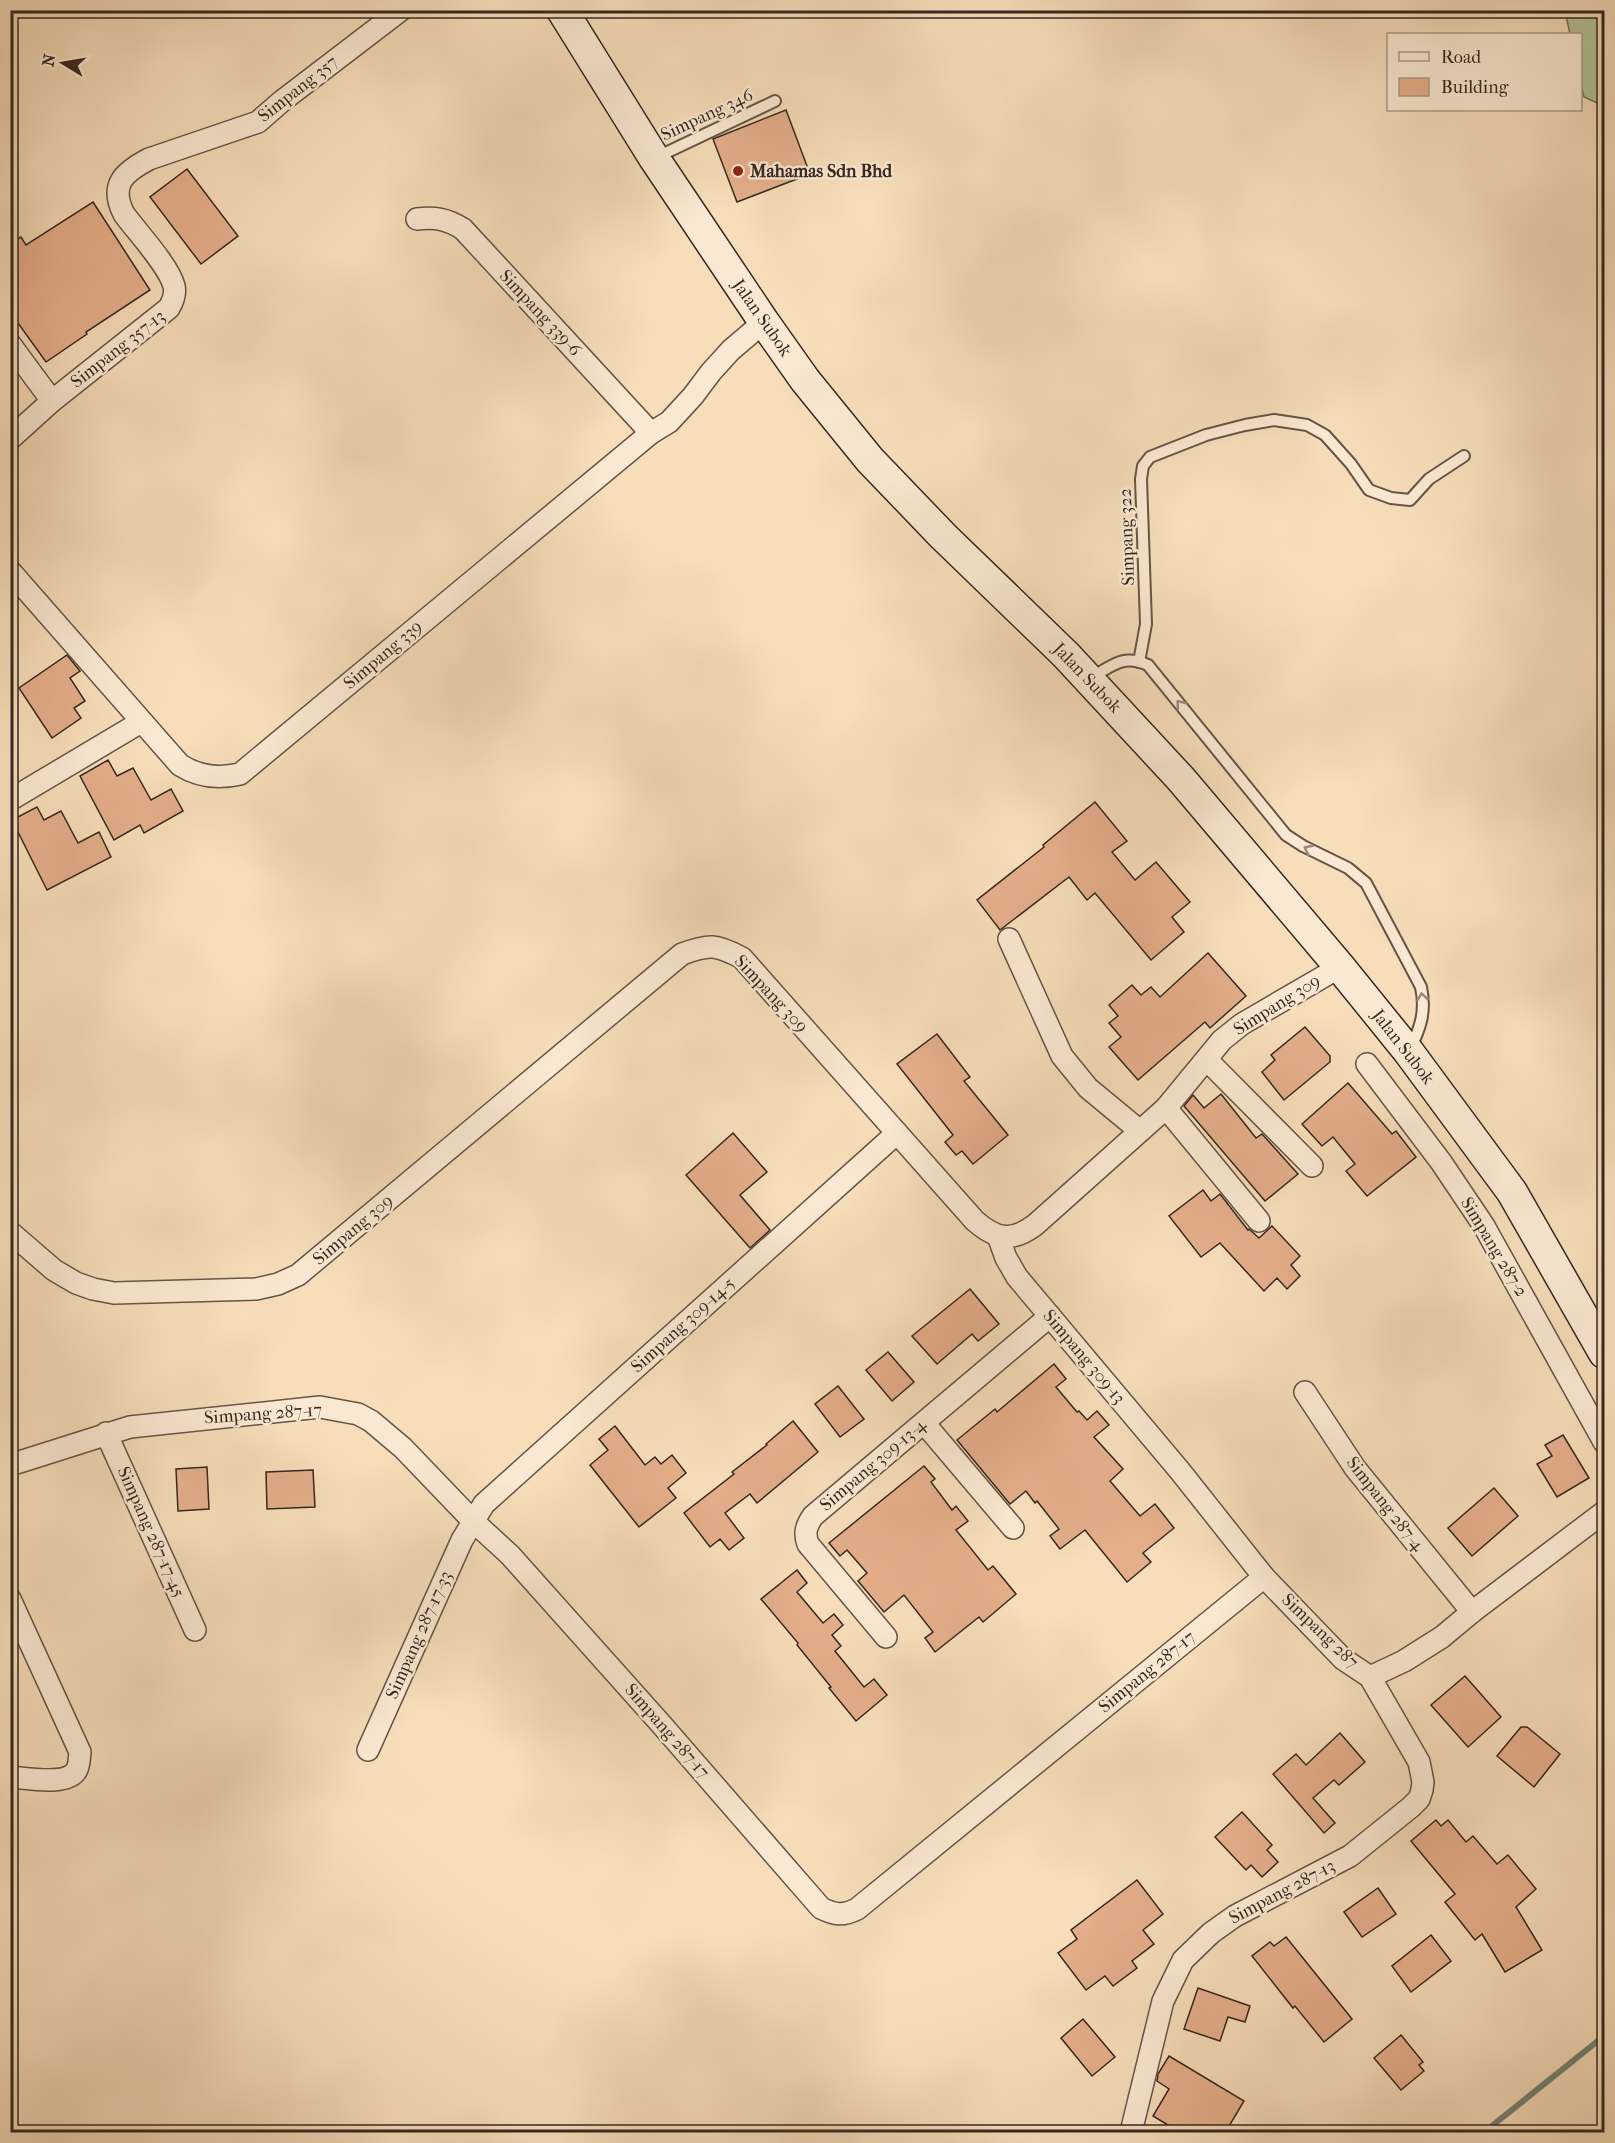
<svg xmlns="http://www.w3.org/2000/svg" width="1615" height="2143" viewBox="0 0 1615 2143" font-family="'IM FELL French Canon',serif">
  <style>
    .green { fill: #b6c295; stroke: #76755b; stroke-width: 1.5 }
    .lines { fill: none; stroke-linecap: round; stroke-linejoin: round }
    .stream { stroke: #738176; stroke-width: 6 }
    .building { fill: #e4ae8b; stroke: #352821; stroke-width: 1.5 }
    .service-casing { stroke: #665547; stroke-width: 14 }
    .minor-casing { stroke: #665547; stroke-width: 24 }
    .secondary-casing { stroke: #352821; stroke-width: 33 }
    .service { stroke: #fae9d2; stroke-width: 10 }
    .minor { stroke: #fae9d2; stroke-width: 21 }
    .secondary { stroke: #fae9d2; stroke-width: 30 }
    .oneway { stroke: #98887a }
    .poi-dot { fill: #8f2418; stroke: #fae9d2; stroke-width: 2 }
    .labels { text-anchor: middle; dominant-baseline: central; stroke-width: 4.5; stroke-linejoin: round; paint-order: stroke }
    .street-label { font-size: 18px; fill: #352821; stroke: #fae9d2 }
    .poi-label { font-size: 18px; font-weight: bold; fill: #352821; stroke: #fae9d2; text-anchor: start }
  </style>
  <rect width="100%" height="100%" fill="#f7ddba"/>
  <filter id="stains"><feTurbulence type="fractalNoise" baseFrequency=".00333" numOctaves="4"/><feColorMatrix values="0 0 0 0 .2 0 0 0 0 .09 0 0 0 0 .02 0 0 0 .5 -.17"/></filter>
  <radialGradient id="worn" r=".72"><stop offset=".6" stop-color="#630" stop-opacity="0"/><stop offset="1" stop-color="#630" stop-opacity=".3"/></radialGradient>
  <path class="green" d="M1565 11H1604V106L1584 97 1580 81V34H1570Z"/>
  <g class="lines">
    <path class="stream" d="M1487 2132 1493 2125 1604 2036"/>
  </g>
  <g class="building">
    <path d="M786 110 810 174 737 202 713 139Z"/>
    <path d="M187 169 238 236 201 264 150 197Z"/>
    <path d="M93 202 150 290 86 332 87 334 46 362 10 312V244L21 237 26 245Z"/>
    <path d="M67 655 80 671 70 678 85 701 74 708 81 718 52 738 19 688Z"/>
    <path d="M108 760 117 776 133 768 151 800 171 789 183 811 144 833 140 825 114 840 80 776Z"/>
    <path d="M1095 802 1127 841 1112 852 1135 880 1156 862 1190 902 1172 917 1184 932 1151 960 1095 893 1087 900 1069 877 1000 930 977 900 1044 847 1043 845Z"/>
    <path d="M37 807 44 820 61 811 78 843 99 832 111 857 47 890 12 820Z"/>
    <path d="M1208 953 1246 996 1210 1028 1205 1022 1138 1080 1109 1047 1121 1037 1109 1023 1118 1016 1109 1005 1132 985 1141 995 1151 987 1160 997Z"/>
    <path d="M1305 1027 1330 1056V1062L1284 1100 1262 1072 1275 1060 1271 1055Z"/>
    <path d="M937 1034 970 1077 964 1081 1008 1135 973 1164 962 1151 956 1155 945 1142 953 1135 897 1064Z"/>
    <path d="M1348 1083 1392 1134 1396 1131 1416 1157 1367 1196 1346 1171 1355 1164 1333 1137 1322 1146 1302 1124Z"/>
    <path d="M1221 1094 1256 1138 1262 1134 1298 1174 1265 1201 1184 1106 1193 1095 1204 1108Z"/>
    <path d="M733 1133 767 1172 740 1195 770 1230 750 1248 686 1175Z"/>
    <path d="M1203 1190 1211 1201 1220 1194 1248 1230 1249 1229 1259 1238 1272 1226 1300 1256 1291 1265 1300 1276 1287 1289 1277 1278 1264 1291 1220 1243 1201 1257 1169 1216Z"/>
    <path d="M970 1289 999 1324 978 1341 972 1334 937 1364 912 1336Z"/>
    <path d="M888 1352 914 1382 892 1401 866 1370Z"/>
    <path d="M1054 1364 1066 1379 1056 1387 1077 1412 1079 1411 1087 1420 1097 1411 1109 1425 1094 1437 1123 1469 1110 1481 1140 1516 1155 1504 1174 1528 1143 1553 1151 1562 1127 1582 1085 1530 1060 1549 1050 1536 1059 1529 1037 1501 1035 1503 1026 1491 1010 1504 957 1440 995 1409 997 1412Z"/>
    <path d="M838 1386 864 1419 840 1437 815 1404Z"/>
    <path d="M793 1421 818 1452 757 1503 750 1494 725 1513 744 1538 729 1550 720 1539 710 1547 684 1513 734 1474 732 1472 767 1445 766 1444Z"/>
    <path d="M615 1426 645 1465 655 1457 661 1464 672 1455 686 1473 668 1488 676 1498 639 1527 590 1465 608 1450 599 1439Z"/>
    <path d="M1563 1435 1589 1478 1557 1497 1537 1464 1552 1456 1545 1445Z"/>
    <path d="M924 1466 935 1479 931 1482 952 1510 956 1506 968 1521 956 1530 988 1570 993 1566 1016 1594 983 1622 979 1617 935 1652 925 1638 933 1632 904 1595 884 1612 858 1581 867 1573 847 1550 840 1556 829 1543Z"/>
    <path d="M207 1467 209 1509 178 1511 176 1469Z"/>
    <path d="M313 1470 315 1507 267 1509 266 1472Z"/>
    <path d="M1494 1488 1518 1516 1472 1556 1448 1528Z"/>
    <path d="M797 1570 807 1583 797 1592 823 1623 834 1614 843 1625 832 1635 841 1646 835 1651 864 1687 874 1679 887 1695 856 1721 829 1688 831 1687 797 1645 798 1643 761 1599Z"/>
    <path d="M1465 1676 1501 1717 1468 1747 1431 1705Z"/>
    <path d="M1521 1727H1527L1560 1754 1534 1787 1497 1756Z"/>
    <path d="M1340 1733 1365 1762 1339 1785 1334 1780 1313 1798 1335 1823 1324 1833 1273 1774 1296 1754 1306 1765Z"/>
    <path d="M1242 1812 1272 1845 1267 1850 1278 1862 1262 1877 1251 1865 1246 1870 1215 1837Z"/>
    <path d="M1436 1820 1441 1826 1448 1820 1466 1842 1473 1836 1497 1864 1508 1855 1536 1889 1516 1907 1542 1950 1505 1972 1482 1934 1475 1940 1445 1902 1455 1894 1411 1841Z"/>
    <path d="M1137 1880 1163 1914 1143 1930 1154 1944 1132 1961 1137 1968 1113 1986 1105 1976 1086 1990 1058 1953 1077 1939 1071 1930Z"/>
    <path d="M1378 1888 1396 1914 1362 1937 1344 1912Z"/>
    <path d="M1431 1935 1451 1961 1411 1992 1392 1966Z"/>
    <path d="M1286 1937 1352 2019 1324 2042 1295 2006 1293 2008 1252 1956 1270 1942 1274 1946Z"/>
    <path d="M1198 1988 1250 2006 1245 2022 1228 2017 1220 2041 1184 2029Z"/>
    <path d="M1083 2019 1115 2057 1092 2076 1061 2038Z"/>
    <path d="M1401 2035 1423 2062 1419 2065 1424 2071 1401 2090 1374 2058Z"/>
    <path d="M1169 2056 1244 2101 1225 2133H1181L1153 2116 1169 2089 1157 2081 1158 2074Z"/>
  </g>
  <g class="lines">
    <g class="service-casing">
      <g id="service">
        <path d="M657 157 775 101"/>
        <path d="M1139 662 1146 624 1141 479 1143 466 1150 457 1206 435 1245 425 1274 420 1307 425 1325 435 1351 464 1369 490 1391 498 1410 500 1429 479 1464 456"/>
        <path d="M1091 678C1113 665 1123 654 1148 665L1286 835 1303 846 1348 868 1366 883 1421 987C1426 1011 1421 1027 1410 1049"/>
      </g>
    </g>
    <g class="minor-casing">
      <g id="minor">
        <path d="M417 219C436 217 447 219 463 229L651 433"/>
        <path d="M10 344 52 401"/>
        <path d="M10 439 52 401 169 308C173 301 176 294 174 286 169 266 137 232 124 214 109 185 124 172 149 159L258 122 282 101 401 10"/>
        <path d="M10 571 180 765C199 777 218 779 240 774L651 433 669 422 693 396 711 372 731 350 764 322"/>
        <path d="M10 800 141 722"/>
        <path d="M1009 939 1062 1056 1088 1088 1140 1131"/>
        <path d="M1207 1060 1312 1166"/>
        <path d="M1367 1064 1441 1162 1484 1226 1604 1442"/>
        <path d="M1166 1108 1259 1221"/>
        <path d="M10 1232 54 1270 76 1283 93 1289 114 1293 256 1289 278 1284 298 1275 682 954C709 944 716 944 742 958L975 1221C997 1240 1012 1242 1035 1225L1166 1108 1222 1040 1242 1024 1340 967"/>
        <path d="M998 1236 1006 1258 1017 1277 1180 1471 1264 1577 1343 1659 1370 1677 1419 1762 1423 1782 1422 1790 1419 1799 1411 1807 1350 1856 1235 1916 1211 1933 1183 1960 1163 2001 1131 2132"/>
        <path d="M1305 1392 1355 1468 1472 1612"/>
        <path d="M924 1423 1013 1528"/>
        <path d="M106 1433 195 1630"/>
        <path d="M10 1465 130 1427 320 1407 358 1414 371 1421 403 1448 473 1521 510 1555 661 1724 821 1908C835 1915 843 1916 857 1909L1264 1577"/>
        <path d="M10 1599 80 1752C79 1758 80 1765 76 1771 66 1786 27 1778 10 1777"/>
        <path d="M886 1637 808 1544C804 1533 806 1526 813 1516L1050 1316"/>
        <path d="M1370 1677 1404 1661 1442 1637 1472 1612 1604 1512"/>
        <path d="M368 1750 462 1540 484 1504 897 1133"/>
      </g>
    </g>
    <g class="secondary-casing">
      <path id="secondary" d="M562 10 654 158 764 322 805 380 870 460 943 536 1066 655 1181 779 1340 967 1408 1051 1512 1192 1604 1353"/>
    </g>
    <use href="#service" class="service"/>
    <use href="#minor" class="minor"/>
    <use href="#secondary" class="secondary"/>
  </g>
  <defs><path id="oneway-chevron" d="M-2-3.5L2.5 0L-2 3.5" fill="none" stroke-width="1.6" stroke-linecap="round" stroke-linejoin="round" transform="scale(1.5)"/></defs>
  <g class="oneway">
    <use href="#oneway-chevron" transform="translate(1180 704) rotate(-129)"/>
    <use href="#oneway-chevron" transform="translate(1308 849) rotate(-152)"/>
    <use href="#oneway-chevron" transform="translate(1422 997) rotate(-99)"/>
  </g>
  <circle class="poi-dot" cx="738" cy="171" r="6"/>
  <g class="labels">
    <g class="street-label">
      <text transform="translate(298 89) rotate(-38)">Simpang 357</text>
      <text transform="translate(707 115) rotate(-25)">Simpang 346</text>
      <text transform="translate(540 313) rotate(47)">Simpang 339-6</text>
      <text transform="translate(762 318) rotate(55)">Jalan Subok</text>
      <text transform="translate(118 349) rotate(-38)">Simpang 357-13</text>
      <text transform="translate(1127 537) rotate(-92)">Simpang 322</text>
      <text transform="translate(383 655) rotate(-40)">Simpang 339</text>
      <text transform="translate(1087 678) rotate(46)">Jalan Subok</text>
      <text transform="translate(771 994) rotate(47)">Simpang 309</text>
      <text transform="translate(1277 1005) rotate(-32)">Simpang 309</text>
      <text transform="translate(1403 1047) rotate(52)">Jalan Subok</text>
      <text transform="translate(353 1230) rotate(-40)">Simpang 309</text>
      <text transform="translate(1494 1247) rotate(59)">Simpang 287-2</text>
      <text transform="translate(683 1325) rotate(-42)">Simpang 309-14-5</text>
      <text transform="translate(1084 1357) rotate(50)">Simpang 309-13</text>
      <text transform="translate(263 1414) rotate(-4)">Simpang 287-17</text>
      <text transform="translate(873 1465) rotate(-40)">Simpang 309-13-4</text>
      <text transform="translate(1385 1504) rotate(52)">Simpang 287-4</text>
      <text transform="translate(151 1532) rotate(66)">Simpang 287-17-45</text>
      <text transform="translate(1320 1631) rotate(44)">Simpang 287</text>
      <text transform="translate(419 1635) rotate(-66)">Simpang 287-17-33</text>
      <text transform="translate(1147 1672) rotate(-39)">Simpang 287-17</text>
      <text transform="translate(667 1731) rotate(49)">Simpang 287-17</text>
      <text transform="translate(1282 1892) rotate(-28)">Simpang 287-13</text>
    </g>
    <g class="poi-label">
      <text x="750" y="171">Mahamas Sdn Bhd</text>
    </g>
  </g>
  <rect width="1615" height="2143" fill="none" stroke="#f7ddba" stroke-width="36"/>
  <rect x="12" y="12" width="1591" height="2119" fill="none" stroke="#352821" stroke-width="3"/>
  <rect x="18" y="18" width="1579" height="2107" fill="none" stroke="#352821" stroke-width="1.5"/>
  <rect x="1387" y="33" width="195" height="78" fill="#fae9d2" stroke="#ab9c8b" stroke-width="1.5"/>
  <rect x="1399" y="52" width="30" height="9" fill="#fae9d2" stroke="#ab9c8b" stroke-width="1.5"/>
  <text x="1441" y="63" font-size="18" fill="#352821">Road</text>
  <rect x="1399" y="78" width="30" height="18" fill="#e4ae8b" stroke="#ab9c8b" stroke-width="1.5"/>
  <text x="1441" y="93" font-size="18" fill="#352821">Building</text>
  <g transform="translate(63 63) rotate(281)" stroke="#fae9d2" stroke-width="4.5" paint-order="stroke">
  <path d="M0-4.5L10 22L0 15L-10 22Z" fill="#352821"/>
  <text y="-9" font-size="16" font-weight="bold" text-anchor="middle" fill="#352821">N</text>
  </g>
  <rect width="100%" height="100%" filter="url(#stains)"/>
  <rect width="100%" height="100%" fill="url(#worn)"/>
</svg>
